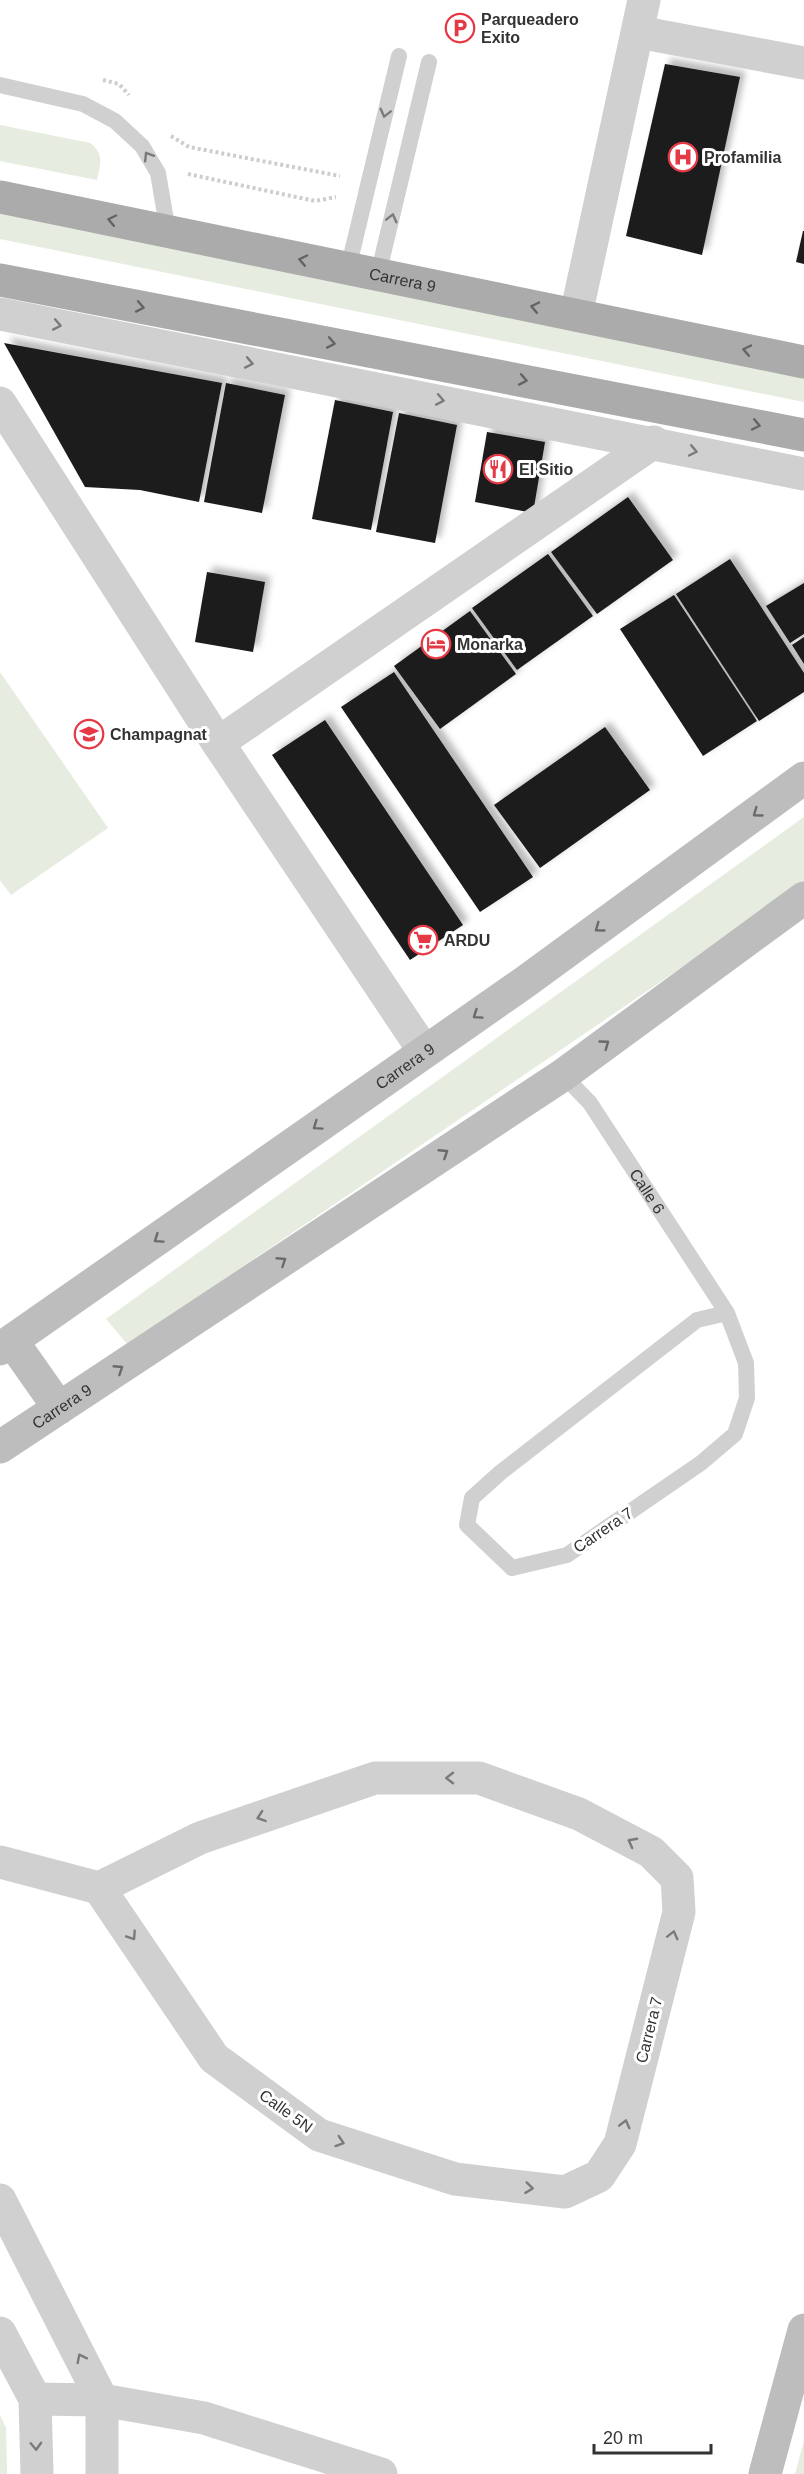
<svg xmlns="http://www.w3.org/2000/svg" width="804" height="2474" viewBox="0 0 804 2474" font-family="Helvetica,sans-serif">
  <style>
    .green { fill: #e6ecdf }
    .building { fill: #1a1a1a; filter: url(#shadow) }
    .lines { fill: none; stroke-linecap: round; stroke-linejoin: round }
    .path { stroke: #cdcdcd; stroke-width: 4; stroke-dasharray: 3 3; stroke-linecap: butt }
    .lane { stroke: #d0d0d0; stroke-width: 16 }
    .street { stroke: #d0d0d0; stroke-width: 33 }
    .secondary { stroke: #bdbdbd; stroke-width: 33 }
    .primary { stroke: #ababab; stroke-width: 33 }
    .oneway { stroke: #7a7a7a }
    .oneway2 { stroke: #636363 }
    .oneway3 { stroke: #6a6a6a }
    .labels { text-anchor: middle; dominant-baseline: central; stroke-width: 6; stroke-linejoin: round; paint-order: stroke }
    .poi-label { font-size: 16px; font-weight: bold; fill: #333; stroke: #fff; text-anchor: start }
    .street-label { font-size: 16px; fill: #333; stroke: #fff }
  </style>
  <defs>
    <filter id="shadow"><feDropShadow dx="5.5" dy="-5.5" stdDeviation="3" flood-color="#0004"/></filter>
  </defs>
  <rect width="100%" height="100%" fill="#fff"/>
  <g class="green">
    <path d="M0 125 90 143C105 154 100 165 97 180L0 161Z"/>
    <path d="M0 211 804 376V402L0 239Z"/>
    <path d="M0 672 108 828 11 895 0 880Z"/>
    <path d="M804 817V884L128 1345 106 1319Z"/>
    <path d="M0 2415 6 2428 7 2474H0Z"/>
    <path d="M804 2441V2474H795Z"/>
  </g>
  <g class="building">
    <path d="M665 64 740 77 702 255 626 236Z"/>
    <path d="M803 231H804V264L796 262Z"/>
    <path d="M4 343 222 383 199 502 140 490 85 487Z"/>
    <path d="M226 383 285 395 262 513 204 502Z"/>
    <path d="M335 400 393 412 371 530 312 519Z"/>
    <path d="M399 413 457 425 435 543 376 532Z"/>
    <path d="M487 432 545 442 533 513 475 502Z"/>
    <path d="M628 497 673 560 597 614 551 552Z"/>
    <path d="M548 554 593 616 517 670 472 608Z"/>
    <path d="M730 559 804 673V692L759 721 676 594Z"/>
    <path d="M207 572 265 582 253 652 195 642Z"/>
    <path d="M804 583V634L790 643 766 606Z"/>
    <path d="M674 595 757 721 703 756 620 629Z"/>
    <path d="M470 611 516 674 440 729 394 666Z"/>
    <path d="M804 637V664L792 645Z"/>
    <path d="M394 672 533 877 480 912 341 707Z"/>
    <path d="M325 720 463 925 410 960 272 755Z"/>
    <path d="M605 727 650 790 540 868 494 805Z"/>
  </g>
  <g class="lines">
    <g class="path">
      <path d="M103 80 119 84 129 95"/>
      <path d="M171 136 189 147 340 176"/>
      <path d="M188 174 315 201 336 197"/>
    </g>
    <g class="lane">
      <path d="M0 85 83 104 115 121 142 146 158 173 168 232"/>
      <path d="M348 269 399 56"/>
      <path d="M378 275 429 62"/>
      <path id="s1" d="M563 1075 590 1103 727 1313 746 1363 747 1398 735 1434 701 1463 567 1555 512 1568 467 1525 472 1498 501 1472 697 1320 727 1313"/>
    </g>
    <g class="street">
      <path d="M638 32 804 63"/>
      <path d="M0 314 804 474"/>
      <path d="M576 315 644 0"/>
      <path d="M0 403 218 743 424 1051"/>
      <path d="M218 743 654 442"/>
      <path d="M0 1862 99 1888 200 1838 375 1778H479L579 1814 651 1852 677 1878 679 1912 620 2144 599 2176 565 2192 455 2179 319 2135 214 2058 99 1888"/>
      <path d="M0 2200 102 2400V2474"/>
      <path d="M0 2333 35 2399 37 2474"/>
      <path d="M35 2399 102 2400 204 2418 381 2474"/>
    </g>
    <g class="secondary">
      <path d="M12 1341 59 1408"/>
      <path id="s2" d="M0 1349 525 982 804 778"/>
      <path id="s3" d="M0 1447 563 1075 804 898"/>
      <path d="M765 2474 804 2330"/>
    </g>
    <g class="primary">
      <path id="s4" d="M0 197 804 362"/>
      <path d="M0 280 804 435"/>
    </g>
  </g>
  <defs><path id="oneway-chevron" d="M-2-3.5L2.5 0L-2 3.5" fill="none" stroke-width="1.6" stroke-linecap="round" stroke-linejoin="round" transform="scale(1.5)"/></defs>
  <g class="oneway">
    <use href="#oneway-chevron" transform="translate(385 113) rotate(104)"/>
    <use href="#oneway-chevron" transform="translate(148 156) rotate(-122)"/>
    <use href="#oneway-chevron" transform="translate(392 218) rotate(-76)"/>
    <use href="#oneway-chevron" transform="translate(57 325) rotate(11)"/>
    <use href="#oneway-chevron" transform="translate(249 363) rotate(11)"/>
    <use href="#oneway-chevron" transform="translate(440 400) rotate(11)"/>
    <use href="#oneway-chevron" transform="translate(693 451) rotate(12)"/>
    <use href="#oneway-chevron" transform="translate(450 1778) rotate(-180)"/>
    <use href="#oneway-chevron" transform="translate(261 1817) rotate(161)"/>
    <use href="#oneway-chevron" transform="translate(632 1842) rotate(-152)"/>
    <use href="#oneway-chevron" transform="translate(673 1935) rotate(-76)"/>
    <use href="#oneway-chevron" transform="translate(132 1936) rotate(56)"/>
    <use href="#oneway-chevron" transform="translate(625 2124) rotate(-76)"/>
    <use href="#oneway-chevron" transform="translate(340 2142) rotate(18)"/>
    <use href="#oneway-chevron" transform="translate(529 2188) rotate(7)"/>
    <use href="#oneway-chevron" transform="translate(81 2358) rotate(-117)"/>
    <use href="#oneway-chevron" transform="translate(36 2446) rotate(88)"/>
  </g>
  <g class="oneway2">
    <use href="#oneway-chevron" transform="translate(112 220) rotate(-168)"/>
    <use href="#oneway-chevron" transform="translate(303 260) rotate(-168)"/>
    <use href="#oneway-chevron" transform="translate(140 307) rotate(11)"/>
    <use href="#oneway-chevron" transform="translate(535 307) rotate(-168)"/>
    <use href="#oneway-chevron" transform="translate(331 343) rotate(11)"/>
    <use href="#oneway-chevron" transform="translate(747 350) rotate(-168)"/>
    <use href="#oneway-chevron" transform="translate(523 380) rotate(11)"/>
    <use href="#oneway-chevron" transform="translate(756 425) rotate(12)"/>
  </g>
  <g class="oneway3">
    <use href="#oneway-chevron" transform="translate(757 813) rotate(144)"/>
    <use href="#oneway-chevron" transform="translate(599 928) rotate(144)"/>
    <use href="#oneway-chevron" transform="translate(477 1015) rotate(146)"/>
    <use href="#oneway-chevron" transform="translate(605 1044) rotate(-36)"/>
    <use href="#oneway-chevron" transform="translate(317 1126) rotate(145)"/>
    <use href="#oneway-chevron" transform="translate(444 1153) rotate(-33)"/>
    <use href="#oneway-chevron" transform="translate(158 1239) rotate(145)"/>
    <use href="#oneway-chevron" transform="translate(282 1261) rotate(-33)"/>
    <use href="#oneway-chevron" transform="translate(119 1369) rotate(-33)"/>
  </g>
  <defs>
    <g id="parking-ring" transform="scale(1.5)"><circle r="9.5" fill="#fff" stroke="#e63946" stroke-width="1.5"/><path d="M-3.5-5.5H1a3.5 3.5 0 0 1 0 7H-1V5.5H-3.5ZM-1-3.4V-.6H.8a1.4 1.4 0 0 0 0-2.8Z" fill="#e63946"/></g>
    <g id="hospital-ring" transform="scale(1.5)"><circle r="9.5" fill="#fff" stroke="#e63946" stroke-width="1.5"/><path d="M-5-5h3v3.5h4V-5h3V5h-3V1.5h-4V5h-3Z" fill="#e63946"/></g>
    <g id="restaurant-ring" transform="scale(1.5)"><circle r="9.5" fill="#fff" stroke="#e63946" stroke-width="1.5"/><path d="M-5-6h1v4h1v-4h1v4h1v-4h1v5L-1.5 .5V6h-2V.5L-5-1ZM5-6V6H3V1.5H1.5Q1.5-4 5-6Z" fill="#e63946"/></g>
    <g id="hotel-ring" transform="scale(1.5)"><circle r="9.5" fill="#fff" stroke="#e63946" stroke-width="1.5"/><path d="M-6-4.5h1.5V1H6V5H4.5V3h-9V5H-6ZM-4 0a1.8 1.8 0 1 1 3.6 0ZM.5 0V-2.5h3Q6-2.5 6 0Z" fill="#e63946"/></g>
    <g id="school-ring" transform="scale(1.5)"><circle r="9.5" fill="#fff" stroke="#e63946" stroke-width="1.5"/><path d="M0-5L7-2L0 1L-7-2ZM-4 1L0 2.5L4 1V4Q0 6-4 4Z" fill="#e63946"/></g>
    <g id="supermarket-ring" transform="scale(1.5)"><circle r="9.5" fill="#fff" stroke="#e63946" stroke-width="1.5"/><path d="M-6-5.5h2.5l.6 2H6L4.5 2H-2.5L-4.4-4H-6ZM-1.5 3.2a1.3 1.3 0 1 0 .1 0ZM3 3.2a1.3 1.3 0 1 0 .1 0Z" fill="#e63946"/></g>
  </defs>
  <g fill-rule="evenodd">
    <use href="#parking-ring" x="460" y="28"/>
    <use href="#hospital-ring" x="683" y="157"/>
    <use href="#restaurant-ring" x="498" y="469"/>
    <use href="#hotel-ring" x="436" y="644"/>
    <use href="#school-ring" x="89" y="734"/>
    <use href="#supermarket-ring" x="423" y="940"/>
  </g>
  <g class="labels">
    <g class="poi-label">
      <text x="481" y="19">Parqueadero<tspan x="481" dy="18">Exito</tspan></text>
      <text x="704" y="157">Profamilia</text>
      <text x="519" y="469">El Sitio</text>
      <text x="457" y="644">Monarka</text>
      <text x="110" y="734">Champagnat</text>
      <text x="444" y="940">ARDU</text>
    </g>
    <g class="street-label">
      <text stroke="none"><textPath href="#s4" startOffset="411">Carrera 9</textPath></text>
      <text stroke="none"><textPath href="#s2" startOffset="494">Carrera 9</textPath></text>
      <text stroke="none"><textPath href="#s1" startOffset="144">Calle 6</textPath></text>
      <text stroke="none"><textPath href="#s3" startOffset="74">Carrera 9</textPath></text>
      <text transform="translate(603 1530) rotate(-34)">Carrera 7</text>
      <text transform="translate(649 2030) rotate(-76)">Carrera 7</text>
      <text transform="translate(286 2111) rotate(36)">Calle 5N</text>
    </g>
  </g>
  <path d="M594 2444v9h117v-9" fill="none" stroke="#333333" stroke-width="3"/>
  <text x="603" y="2444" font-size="18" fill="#333333" stroke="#ffffff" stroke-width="4.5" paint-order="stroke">20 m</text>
</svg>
